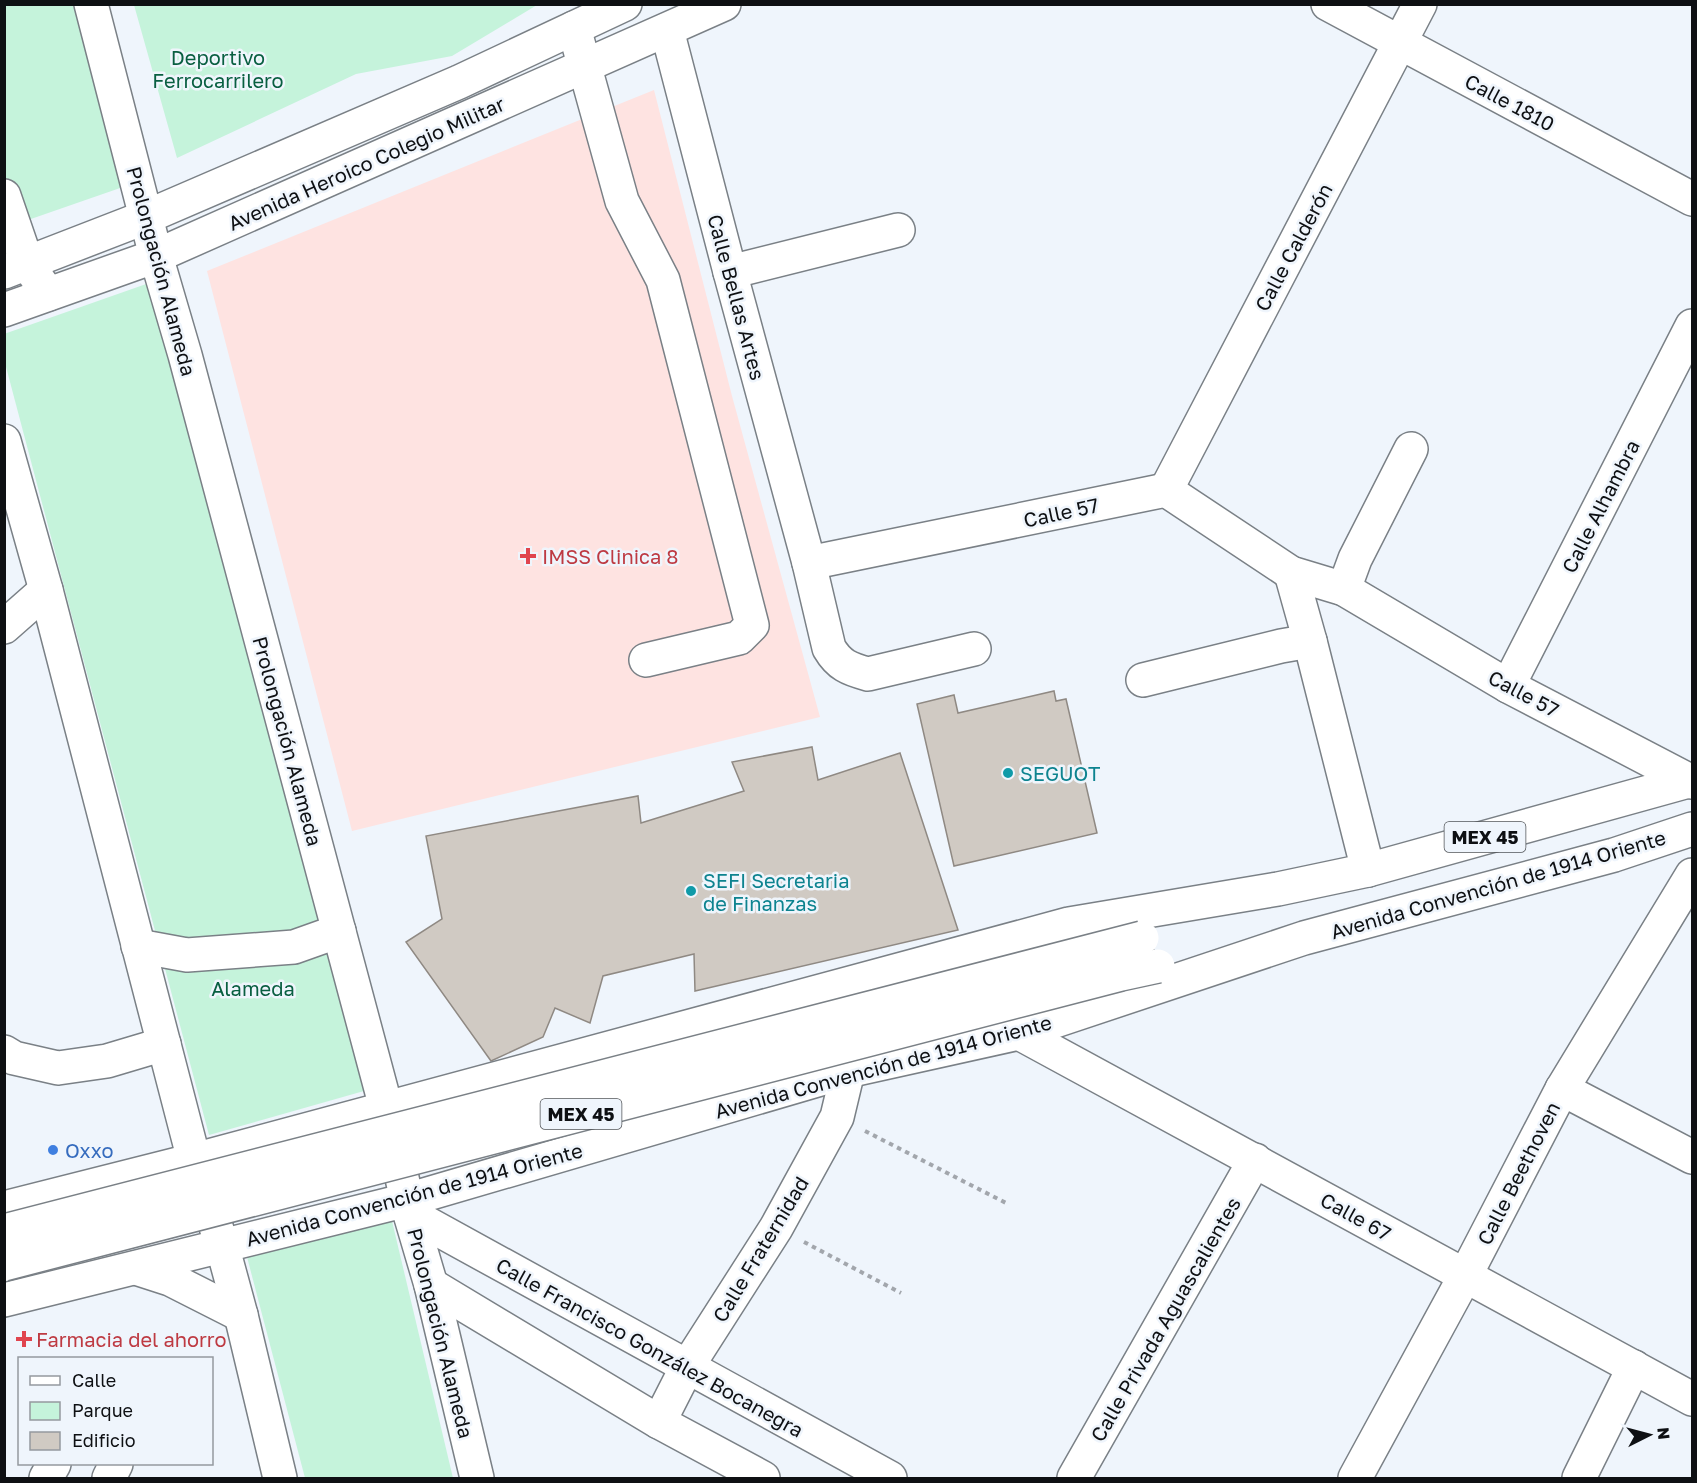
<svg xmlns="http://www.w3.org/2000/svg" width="1697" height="1483" viewBox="0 0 1697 1483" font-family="'Golos Text',sans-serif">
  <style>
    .medical { fill: #fee3e1 }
    .green { fill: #c5f3db }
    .building { fill: #d0cac3; stroke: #8f8983; stroke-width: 1.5 }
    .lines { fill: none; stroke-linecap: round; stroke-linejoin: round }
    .minor-casing { stroke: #7a8086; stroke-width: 36 }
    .major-casing { stroke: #7a8086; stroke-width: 36 }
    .path { stroke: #a2a6ac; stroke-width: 4; stroke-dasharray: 4.5 4.5; stroke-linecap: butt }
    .minor { stroke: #fff; stroke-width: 33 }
    .major { stroke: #fff; stroke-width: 33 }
    .major-bridge-casing { stroke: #7a8086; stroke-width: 36; stroke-linecap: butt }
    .major-bridge { stroke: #fff; stroke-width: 33 }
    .health-dot { fill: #e0444e; stroke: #eff5fc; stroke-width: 2 }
    .culture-dot { fill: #0f9aa8; stroke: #eff5fc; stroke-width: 2 }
    .shop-dot { fill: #3f7fe0; stroke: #eff5fc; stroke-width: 2 }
    .labels { text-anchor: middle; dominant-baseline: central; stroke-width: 5; stroke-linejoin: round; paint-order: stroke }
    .shield { fill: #eff5fc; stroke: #525559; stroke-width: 1.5 }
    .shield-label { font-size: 18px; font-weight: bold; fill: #0e1013 }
    .park-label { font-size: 20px; fill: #095f41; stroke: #eff5fc }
    .street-label { font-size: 20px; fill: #0e1013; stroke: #eff5fc }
    .health-label { font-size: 20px; fill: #be3a42; stroke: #eff5fc; text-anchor: start }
    .culture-label { font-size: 20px; fill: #0d838f; stroke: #eff5fc; text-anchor: start }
    .shop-label { font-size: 20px; fill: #366cbe; stroke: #eff5fc; text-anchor: start }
  </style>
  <rect width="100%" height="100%" fill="#eff5fc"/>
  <path class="medical" d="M654 90 732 396 820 717 352 831 207 271Z"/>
  <g class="green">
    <path d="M4 5H73L123 187 5 228Z"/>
    <path d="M134 5V4L537 5 452 56 356 74 177 158Z"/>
    <path d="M149 283 364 1091 209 1135 5 363 4 334Z"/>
    <path d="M392 1221 453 1478H305L247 1257Z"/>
  </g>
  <g class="building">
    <path d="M1054 691 1056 701 1066 699 1097 833 954 866 917 704 954 695 958 713Z"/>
    <path d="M812 747 818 780 900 753 958 930 695 991 694 954 603 976 590 1023 555 1008 543 1037 491 1061 406 942 442 919 426 836 638 796 641 823 744 791 732 762Z"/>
  </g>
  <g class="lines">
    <g class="minor-casing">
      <g id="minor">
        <path d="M1328 4 1692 199"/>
        <path d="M574 28 622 201 663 280 752 625 739 638 646 660"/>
        <path d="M667 30 730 272 809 563 829 648C839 665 849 669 868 674L974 649"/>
        <path d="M4 272 146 217 459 82 625 4"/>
        <path d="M730 272 898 230"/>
        <path d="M4 310 156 256 724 4"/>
        <path d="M1166 490 1420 4"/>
        <path d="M809 563 1166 490 1291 573 1344 589 1508 686 1692 782"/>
        <path d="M1291 573 1310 641 1368 870"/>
        <path d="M1344 589 1355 559 1411 449"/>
        <path d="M4 627 46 590"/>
        <path d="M1143 680 1281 646 1310 641"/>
        <path d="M1508 686 1692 326"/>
        <path d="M1019 1033 1692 1399"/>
        <path d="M4 1052 14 1058 58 1068 107 1061 164 1044"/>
        <path d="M1562 1089 1692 1157"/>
        <path d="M410 1214 890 1478"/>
        <path d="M431 1285 659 1422 763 1478"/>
        <path d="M659 1422 687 1367 776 1228 837 1117 848 1071"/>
        <path d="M46 1478 54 1464"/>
        <path d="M109 1478 116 1464"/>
        <path d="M1074 1478 1255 1160"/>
        <path d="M1355 1478 1465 1276 1562 1089 1692 875"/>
        <path d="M1579 1478 1634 1367"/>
      </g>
    </g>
    <g class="major-casing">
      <g id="major">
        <path d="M91 4 156 256 185 355 392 1130"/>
        <path d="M4 196 27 263 48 294"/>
        <path d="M4 441 46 590 194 1160 222 1245 241 1315 280 1478"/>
        <path d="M138 946 187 955 294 947 339 931"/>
        <path d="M402 1178 410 1214 431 1285 477 1478"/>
        <path d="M4 1208 194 1160 1069 924 1278 889 1368 870 1692 780"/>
        <path d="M136 1268 170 1279 241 1315"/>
        <path d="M4 1300 407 1200 848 1071 1019 1033 1304 938 1614 855 1692 829"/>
      </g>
    </g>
    <g class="path">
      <path d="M865 1131 1006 1203"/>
      <path d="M804 1242 901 1293"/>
    </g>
    <use href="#minor" class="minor"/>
    <use href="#major" class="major"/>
    <g class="major-bridge-casing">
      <g id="major-bridge">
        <path d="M4 1231 1142 938"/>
        <path d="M4 1264 1121 974 1158 966"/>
      </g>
    </g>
    <use href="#major-bridge" class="major-bridge"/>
  </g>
  <g class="health-dot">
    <path d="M525 547h6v6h6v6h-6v6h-6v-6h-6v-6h6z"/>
    <path d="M21 1330h6v6h6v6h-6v6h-6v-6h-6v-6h6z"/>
  </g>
  <g class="culture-dot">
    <circle cx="1008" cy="773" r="6"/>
    <circle cx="691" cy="891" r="6"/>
  </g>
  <circle class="shop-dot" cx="53" cy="1150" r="6"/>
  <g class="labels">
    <g class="shield">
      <rect x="1444.5" y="822" width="81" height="30" rx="4.5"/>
      <rect x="540.5" y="1099" width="81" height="30" rx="4.5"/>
    </g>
    <g class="shield-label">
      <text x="1485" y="837">MEX 45</text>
      <text x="581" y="1114">MEX 45</text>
    </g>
    <g class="park-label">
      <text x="218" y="57">Deportivo<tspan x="218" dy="23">Ferrocarrilero</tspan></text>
      <text x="253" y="988">Alameda</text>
    </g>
    <g class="street-label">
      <text transform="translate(1510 102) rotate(28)">Calle 1810</text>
      <text transform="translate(366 163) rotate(-24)">Avenida Heroico Colegio Militar</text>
      <text transform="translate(1293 247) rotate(-62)">Calle Calderón</text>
      <text transform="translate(162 271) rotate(75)">Prolongación Alameda</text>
      <text transform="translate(737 297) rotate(75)">Calle Bellas Artes</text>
      <text transform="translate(1600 506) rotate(-63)">Calle Alhambra</text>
      <text transform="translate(1061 512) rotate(-12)">Calle 57</text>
      <text transform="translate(1524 693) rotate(28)">Calle 57</text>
      <text transform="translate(288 741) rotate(75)">Prolongación Alameda</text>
      <text transform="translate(1498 884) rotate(-16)">Avenida Convención de 1914 Oriente</text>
      <text transform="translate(883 1066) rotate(-15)">Avenida Convención de 1914 Oriente</text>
      <text transform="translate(1518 1173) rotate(-63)">Calle Beethoven</text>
      <text transform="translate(414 1194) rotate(-15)">Avenida Convención de 1914 Oriente</text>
      <text transform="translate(1356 1216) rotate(29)">Calle 67</text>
      <text transform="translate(760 1249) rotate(-59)">Calle Fraternidad</text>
      <text transform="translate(1165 1319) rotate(-60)">Calle Privada Aguascalientes</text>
      <text transform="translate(441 1333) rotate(76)">Prolongación Alameda</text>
      <text transform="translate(650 1347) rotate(29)">Calle Francisco González Bocanegra</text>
    </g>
    <g class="health-label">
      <text x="542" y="556">IMSS Clinica 8</text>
      <text x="36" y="1339">Farmacia del ahorro</text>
    </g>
    <g class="culture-label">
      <text x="1020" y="773">SEGUOT</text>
      <text x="703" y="880">SEFI Secretaria<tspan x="703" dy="23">de Finanzas</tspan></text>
    </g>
    <g class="shop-label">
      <text x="65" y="1150">Oxxo</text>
    </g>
  </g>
  <rect width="1697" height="1483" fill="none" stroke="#0e1013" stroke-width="12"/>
  <rect x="18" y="1357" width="195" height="108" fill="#eff5fc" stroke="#95999f" stroke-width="1.5"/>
  <rect x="30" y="1376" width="30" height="9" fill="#ffffff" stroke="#95999f" stroke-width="1.5"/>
  <text x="72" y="1387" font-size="18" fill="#0e1013">Calle</text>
  <rect x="30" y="1402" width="30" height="18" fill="#c5f3db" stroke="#95999f" stroke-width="1.5"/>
  <text x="72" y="1417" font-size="18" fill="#0e1013">Parque</text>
  <rect x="30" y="1432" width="30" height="18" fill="#d0cac3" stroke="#95999f" stroke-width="1.5"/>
  <text x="72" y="1447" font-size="18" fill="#0e1013">Edificio</text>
  <g transform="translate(1649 1435) rotate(84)" stroke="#eff5fc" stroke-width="4.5" paint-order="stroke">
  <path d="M0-4.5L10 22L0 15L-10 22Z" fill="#0e1013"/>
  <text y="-9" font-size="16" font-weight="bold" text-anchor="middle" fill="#0e1013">N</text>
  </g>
</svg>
